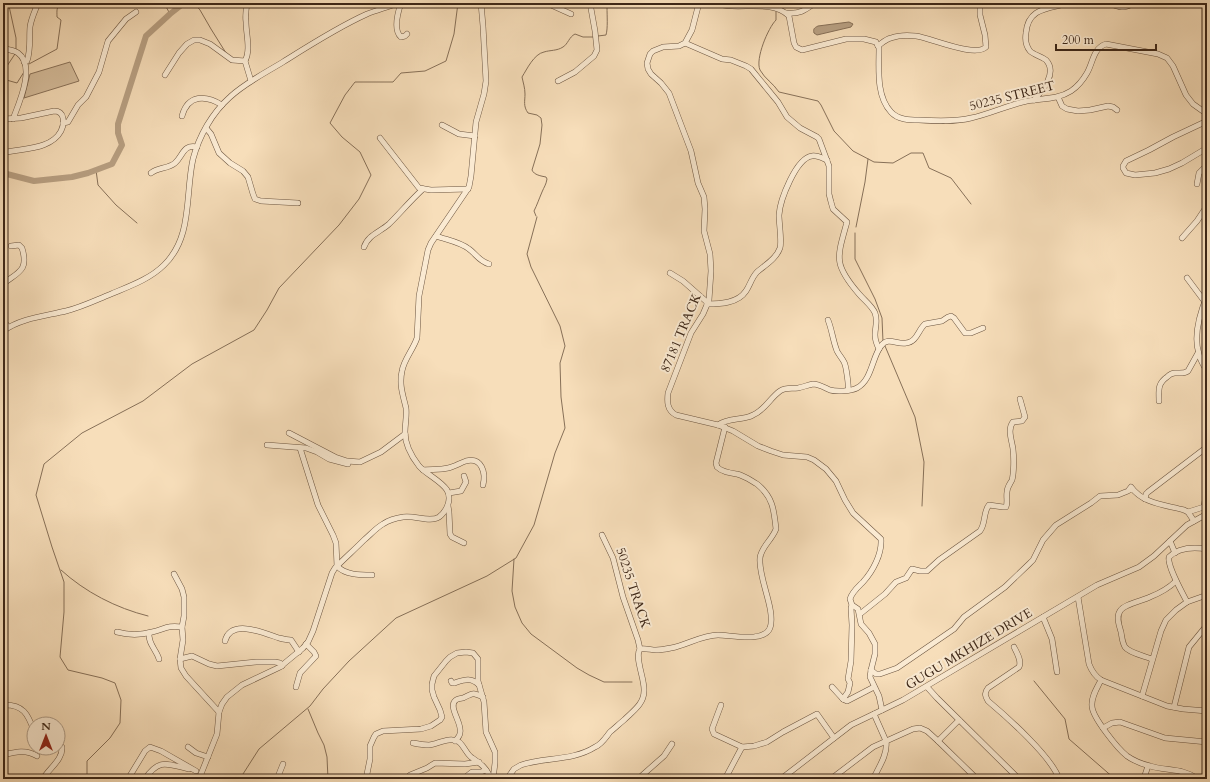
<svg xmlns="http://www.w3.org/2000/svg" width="1210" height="782" viewBox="0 0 1210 782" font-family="Cardo,serif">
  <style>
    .green { fill: #d7bf9e; stroke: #8a735b }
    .water { fill: #b8a083; stroke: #877058 }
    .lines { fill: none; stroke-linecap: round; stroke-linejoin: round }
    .stream { stroke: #877058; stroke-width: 1 }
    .river { stroke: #b8a083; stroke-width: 6 }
    .minor-casing { stroke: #6c5540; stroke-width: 6 }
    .minor { stroke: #faead2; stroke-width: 5 }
    .labels { text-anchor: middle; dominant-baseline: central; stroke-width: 4; stroke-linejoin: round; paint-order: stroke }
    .street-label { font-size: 13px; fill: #3d2718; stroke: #faead2 }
  </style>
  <rect width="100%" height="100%" fill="#f7deba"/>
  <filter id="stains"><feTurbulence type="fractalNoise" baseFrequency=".005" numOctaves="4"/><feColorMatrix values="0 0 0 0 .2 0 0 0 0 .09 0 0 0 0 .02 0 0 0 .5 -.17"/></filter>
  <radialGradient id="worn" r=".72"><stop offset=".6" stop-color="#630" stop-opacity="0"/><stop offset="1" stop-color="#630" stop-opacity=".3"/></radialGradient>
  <path class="green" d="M70 62 79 81 24 98 30 74Z"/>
  <path class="water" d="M849 22 853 24 851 27 817 35 814 33C813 29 814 28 818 26Z"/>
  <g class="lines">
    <g class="stream">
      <path d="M5 3 9 6 16 38V49"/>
      <path d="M164 3 170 14"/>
      <path d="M194 3 200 10 211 29 226 53"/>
      <path d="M617 3 623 6 628 7 642 3"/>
      <path d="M777 7 779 3"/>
      <path d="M776 12V20C768 28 755 59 760 70 765 79 773 83 779 92L818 101 821 105 834 131 853 151 874 162 893 163 911 153H923L929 168 951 178 971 204"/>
      <path d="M598 36 606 35C608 28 607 16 607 7L615 3"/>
      <path d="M29 64 57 49 61 20 57 17C57 11 56 7 61 3"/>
      <path d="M3 72 15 54"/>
      <path d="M3 79 17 83 24 72"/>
      <path d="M96 170 98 185 116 205 137 223"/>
      <path d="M536 216 534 211C537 205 539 199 542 192 544 187 546 185 547 179L546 177C541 176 534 175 532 170L540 144 542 125 541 118 537 115 528 113C523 106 525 101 525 94 525 88 523 82 522 77 527 69 534 54 544 52 550 50 557 51 563 47 568 44 569 37 575 34L583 37H594"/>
      <path d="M856 227 865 182 868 159"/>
      <path d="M855 233V259L875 299 882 318 883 342"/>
      <path d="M885 346 915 417 924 462 922 506"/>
      <path d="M1207 544V545"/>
      <path d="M514 559 512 591 515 607 522 623 531 634 577 668 589 675 604 682H632"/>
      <path d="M61 570C85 592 116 608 148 616"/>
      <path d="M1034 681 1065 719 1069 739 1115 779"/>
      <path d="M308 709 318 733 324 745 327 757 328 779"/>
      <path d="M87 779V761L110 738 120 723 121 700 115 683 102 678 68 670 60 657 64 612V582L52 547 36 495 44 464 82 433 143 401 192 364 254 330 267 310 279 288 339 225 359 199 371 175 360 152 342 137 330 123 345 95 355 82H393L401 73 425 71 446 61 454 34 458 3"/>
      <path d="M242 779 243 774 259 749 310 706 323 689 349 661 396 618 487 576 516 558 534 525 555 453 565 428 561 397 560 363 565 346 560 326 531 267 527 254 537 217"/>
    </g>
    <path class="river" d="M3 173 34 181 72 177 88 173 112 164 122 145 118 133V124L146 36 170 14 184 3"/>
    <g class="minor-casing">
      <g id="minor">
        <path d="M247 3C246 10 245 16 246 22 246 34 251 50 245 61L251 81"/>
        <path d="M401 3C398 12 393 30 401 37L405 36 407 34"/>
        <path d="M550 3 551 5 571 14"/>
        <path d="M699 3 692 30 685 43 679 46 663 47 653 51 650 54 647 63 648 69 651 74 661 83 669 93 691 151 698 183 704 197 705 209 704 231 710 254 711 271 709 300 703 314 691 333 668 393C667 402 667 410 676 415L718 425 733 431 758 446 771 451 783 455 807 457 814 460 826 469 836 481 845 500 853 513 881 539C882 554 873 571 863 582 858 587 852 592 850 599L852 605 858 609 861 624 869 633 875 644V654L871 670 870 677 879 696 882 710"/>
        <path d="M710 3C718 4 725 6 732 6 750 7 775 2 789 16L794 43 796 47 802 50 846 39H864L876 42 879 48C879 69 876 96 891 112 898 120 910 120 919 120 936 121 955 122 971 118 990 114 1008 105 1027 101 1042 98 1057 100 1071 91 1077 87 1083 80 1087 73 1093 63 1093 48 1106 44L1158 54 1167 58 1173 66 1186 95 1193 104 1207 114"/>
        <path d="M1110 3C1118 8 1125 9 1133 3"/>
        <path d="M1203 3 1207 7"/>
        <path d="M786 13C800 14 804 11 815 3"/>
        <path d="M685 43 722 59 731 60 746 66 751 69 778 102 787 117 800 128 817 137 819 139 829 166V194L831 202 833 209 847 222C837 258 833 264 859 294 865 301 872 306 875 313 878 321 875 327 875 335 875 340 877 345 879 349"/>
        <path d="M878 46C882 43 886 39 891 38 899 35 908 35 916 36 931 38 975 58 986 47L985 35 980 15V3"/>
        <path d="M3 48C8 50 14 50 18 53 36 66 19 103 13 119"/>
        <path d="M24 62 27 61C31 50 29 39 30 27 31 19 35 11 38 3"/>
        <path d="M165 75 179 53 187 44 194 40H200L210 44 232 60 245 61"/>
        <path d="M558 81 575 72 594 56 597 50 595 31 590 3"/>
        <path d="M1058 97 1062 106 1067 109 1078 111 1090 110 1108 106 1113 107 1117 110"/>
        <path d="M1034 100C1042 91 1058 73 1046 60 1041 56 1034 55 1030 51 1026 46 1025 39 1026 33 1028 7 1049 9 1069 3"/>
        <path d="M182 116C188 94 206 95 222 105"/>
        <path d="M3 119 21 118 54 111C59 111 62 113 63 118 64 123 63 127 61 131 51 150 22 148 3 153"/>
        <path d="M1207 121 1173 137 1149 150 1126 161 1123 166V168L1126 173 1135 175 1155 173 1169 169 1182 163 1207 148"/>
        <path d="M63 123 68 122 78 105 86 97 99 72 108 41 126 19 136 12"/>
        <path d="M442 125 459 134 475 136"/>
        <path d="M206 128 211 134 219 153 230 163 243 171 248 177 253 194 255 199 261 201 298 203"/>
        <path d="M380 138 419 188 431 190 468 189"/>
        <path d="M151 173C158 167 168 169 175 163 183 156 183 144 197 147"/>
        <path d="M1197 184 1199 173 1207 165"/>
        <path d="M436 236C447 240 460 242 469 249 476 254 479 261 489 264"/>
        <path d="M1182 238 1197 221 1207 206"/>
        <path d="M364 247C368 235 380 232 389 224 401 212 411 200 423 189"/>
        <path d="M670 273 683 281 708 303"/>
        <path d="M1187 278 1205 302"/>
        <path d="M3 284C18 272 29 271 22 248L19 245 11 246"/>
        <path d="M1207 296C1200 313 1193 336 1199 354 1200 360 1204 366 1207 371"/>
        <path d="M707 304C721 304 738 303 746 291 750 285 752 277 757 272 765 265 776 259 780 248 782 242 779 223 779 215 780 200 796 158 812 156 817 155 822 158 827 160"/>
        <path d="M3 320 8 327"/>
        <path d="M828 320C832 330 833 341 837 351 839 355 842 358 844 362 846 365 849 386 848 390"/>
        <path d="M3 331C21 318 45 316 66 311 82 307 96 300 111 294 130 286 150 279 164 265 193 237 185 195 193 159 199 136 212 113 230 97 245 83 265 73 283 62 310 45 338 27 367 14 377 10 388 7 398 3"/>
        <path d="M1159 401C1159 391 1157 384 1167 377 1169 375 1172 373 1175 373 1180 373 1184 374 1188 371L1198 353"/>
        <path d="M718 425C729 417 742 421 753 415 765 410 770 398 780 391 786 387 792 389 798 388 803 387 808 385 813 384 819 384 825 388 830 390 837 392 851 391 857 388 872 380 872 357 881 346 888 336 897 345 906 343 917 342 918 330 925 324L942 321 948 317 951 316 954 318 965 333H971L983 328"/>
        <path d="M289 433 335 457 347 461 360 462 381 452 405 434"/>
        <path d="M267 445 306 448 317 452 329 459 348 464"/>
        <path d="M300 448 318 505 333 535 336 543 337 566C345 575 360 575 372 575"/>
        <path d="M423 470C431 469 440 470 448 468 454 467 460 463 466 461 482 457 486 473 483 485"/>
        <path d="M449 493 461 491 466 482 464 476"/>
        <path d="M1145 499 1146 494 1148 492 1207 447"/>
        <path d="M448 506 449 512 450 534 452 537 464 543"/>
        <path d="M1204 507 1207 487"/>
        <path d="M1188 512 1207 506"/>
        <path d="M602 535 613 558 623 597 638 640 640 649"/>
        <path d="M1170 541 1175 553"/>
        <path d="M174 574 182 589 184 597V616L182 627 183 640 180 659 181 668 186 676 219 712"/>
        <path d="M1078 597 1089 664C1092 672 1095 676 1101 680L1167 706 1183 709 1207 711"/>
        <path d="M1187 602C1182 592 1167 566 1169 557 1179 547 1194 547 1207 549"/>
        <path d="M860 614 885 594 896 582 906 578 912 569 920 571H927L939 560 980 531C986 523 983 512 989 505L1003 507H1006C1008 502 1006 497 1007 492 1007 487 1010 484 1012 480 1014 473 1014 457 1013 449 1012 441 1007 429 1013 422L1022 421 1025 417 1020 399"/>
        <path d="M1043 617 1052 639 1057 672"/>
        <path d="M117 632C128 635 141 635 152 632 165 629 167 625 182 627"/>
        <path d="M149 633C148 644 156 649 159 659"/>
        <path d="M225 641C231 618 264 633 279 638 283 639 287 640 291 640L299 652"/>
        <path d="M1014 647C1017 653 1022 661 1019 667L988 688C984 693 985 696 988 701 1007 717 1052 757 1059 779"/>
        <path d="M180 659 192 656 209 664 217 666 256 662H275L280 663 282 666"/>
        <path d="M1152 659C1145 656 1129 653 1125 647 1122 642 1122 637 1121 632 1119 625 1116 617 1120 611 1124 604 1142 601 1150 597 1160 593 1168 589 1176 581"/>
        <path d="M871 670 876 674H880L897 668 954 629 964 617 1005 587 1029 564 1033 560 1043 540 1056 525 1091 503 1100 496 1118 495 1128 491 1131 487C1143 504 1166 505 1184 510L1188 512 1194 521"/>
        <path d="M1101 680C1097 688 1091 697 1092 706 1092 717 1118 749 1127 756 1134 761 1142 764 1150 766 1166 771 1184 768 1197 779"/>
        <path d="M451 681 452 683H454C464 680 471 677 479 685"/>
        <path d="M296 687 300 673 316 656 314 652 306 644"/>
        <path d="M832 687 843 699"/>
        <path d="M927 687 937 698 1019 779"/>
        <path d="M1142 696 1161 631 1166 620 1176 610 1187 602 1207 595"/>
        <path d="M843 699 848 692 850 683 848 679 851 661 852 625 851 608 852 605"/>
        <path d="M843 699 847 701 849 700 874 687"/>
        <path d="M3 705C23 704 28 714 34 731"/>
        <path d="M721 705 712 729 714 734 742 747 754 746 767 742 783 732 817 714 834 738"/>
        <path d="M1174 707 1189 647 1207 625"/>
        <path d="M1205 711 1207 702"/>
        <path d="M1103 728 1112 723 1120 722 1165 738 1207 742"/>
        <path d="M455 741C457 739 460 736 460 733 463 724 447 706 456 700 457 699 462 698 463 698 474 693 471 692 483 697"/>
        <path d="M938 741 959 720"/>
        <path d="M413 743C418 744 424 745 429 745 438 744 450 736 459 742 464 746 466 753 471 757 481 764 486 767 491 779"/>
        <path d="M188 747 196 753 208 757"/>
        <path d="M3 755C15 752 26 749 37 756"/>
        <path d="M410 775 427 768 435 763 465 764 479 762"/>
        <path d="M43 779C49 768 63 760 62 747L58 743"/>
        <path d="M128 779 145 751 150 747 161 751 196 771"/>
        <path d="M145 779C159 758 167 764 189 769"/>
        <path d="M199 779 217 734 219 712 222 704 227 697 242 685 280 667 303 648 308 642 313 631 332 573 335 568C345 558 355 549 364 540 370 535 376 528 383 524 389 520 396 518 403 517 415 515 430 523 439 517 447 511 452 499 447 490 440 480 427 475 419 466 412 457 405 444 405 432 405 424 407 416 406 408 403 395 399 385 402 371 404 359 413 350 417 338L419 296 428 250 431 243 465 193 469 187 471 176 476 122 484 94 486 81 483 26 481 3"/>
        <path d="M277 779 283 764"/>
        <path d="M366 779 370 759V746L374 737 376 734 383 731 421 729 431 726 440 720 442 717 440 710 434 697 432 690V684L434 676 446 661 450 657 457 653 466 652 473 653 478 659V681L484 702 486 732 495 752V763L493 779"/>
        <path d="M463 779 472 772H481L486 770"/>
        <path d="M507 779 514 769 521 765C545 757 573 761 595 747 602 744 606 737 610 732 615 728 619 724 624 720 633 711 644 704 644 691 645 679 634 657 640 649 646 648 651 650 656 650 661 650 666 649 671 648 687 645 702 635 718 635 731 635 764 643 770 628 776 610 758 578 760 558 761 547 772 540 776 529 774 510 773 497 757 484 750 480 745 476 737 474 730 473 722 472 717 467L716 463 725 427"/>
        <path d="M638 779 664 756 672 744"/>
        <path d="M725 779 742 747"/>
        <path d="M781 779 851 725 903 700 1097 585 1139 567 1154 556 1187 525 1207 514"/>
        <path d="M831 779 873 747 913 729 920 728 927 731 938 741 977 779"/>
        <path d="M873 779C879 767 888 754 886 741L874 714"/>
        <path d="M1145 779V775L1148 766"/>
      </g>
    </g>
    <use href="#minor" class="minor"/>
  </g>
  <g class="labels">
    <g class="street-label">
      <text transform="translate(1012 96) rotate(-14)">50235 STREET</text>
      <text transform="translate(681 333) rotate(-67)">87181 TRACK</text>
      <text transform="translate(633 588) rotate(72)">50235 TRACK</text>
      <text transform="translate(969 649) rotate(-31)">GUGU MKHIZE DRIVE</text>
    </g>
  </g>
  <rect width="1210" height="782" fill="none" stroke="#f7deba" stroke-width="16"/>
  <rect x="4" y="4" width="1202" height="774" fill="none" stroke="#3d2718" stroke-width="2"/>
  <rect x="8" y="8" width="1194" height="766" fill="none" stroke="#3d2718"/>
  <g transform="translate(46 736)"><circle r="19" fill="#faead2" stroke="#ae9c88"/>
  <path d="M0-3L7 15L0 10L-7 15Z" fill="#8f2418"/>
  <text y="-6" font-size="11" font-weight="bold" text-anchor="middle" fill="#3d2718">N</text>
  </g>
  <path d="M1056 44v6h100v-6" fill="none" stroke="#3d2718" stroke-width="2"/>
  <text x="1062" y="44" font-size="12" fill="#3d2718" stroke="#faead2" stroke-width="3" paint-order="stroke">200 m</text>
  <rect width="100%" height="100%" filter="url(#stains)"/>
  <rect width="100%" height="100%" fill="url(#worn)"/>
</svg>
